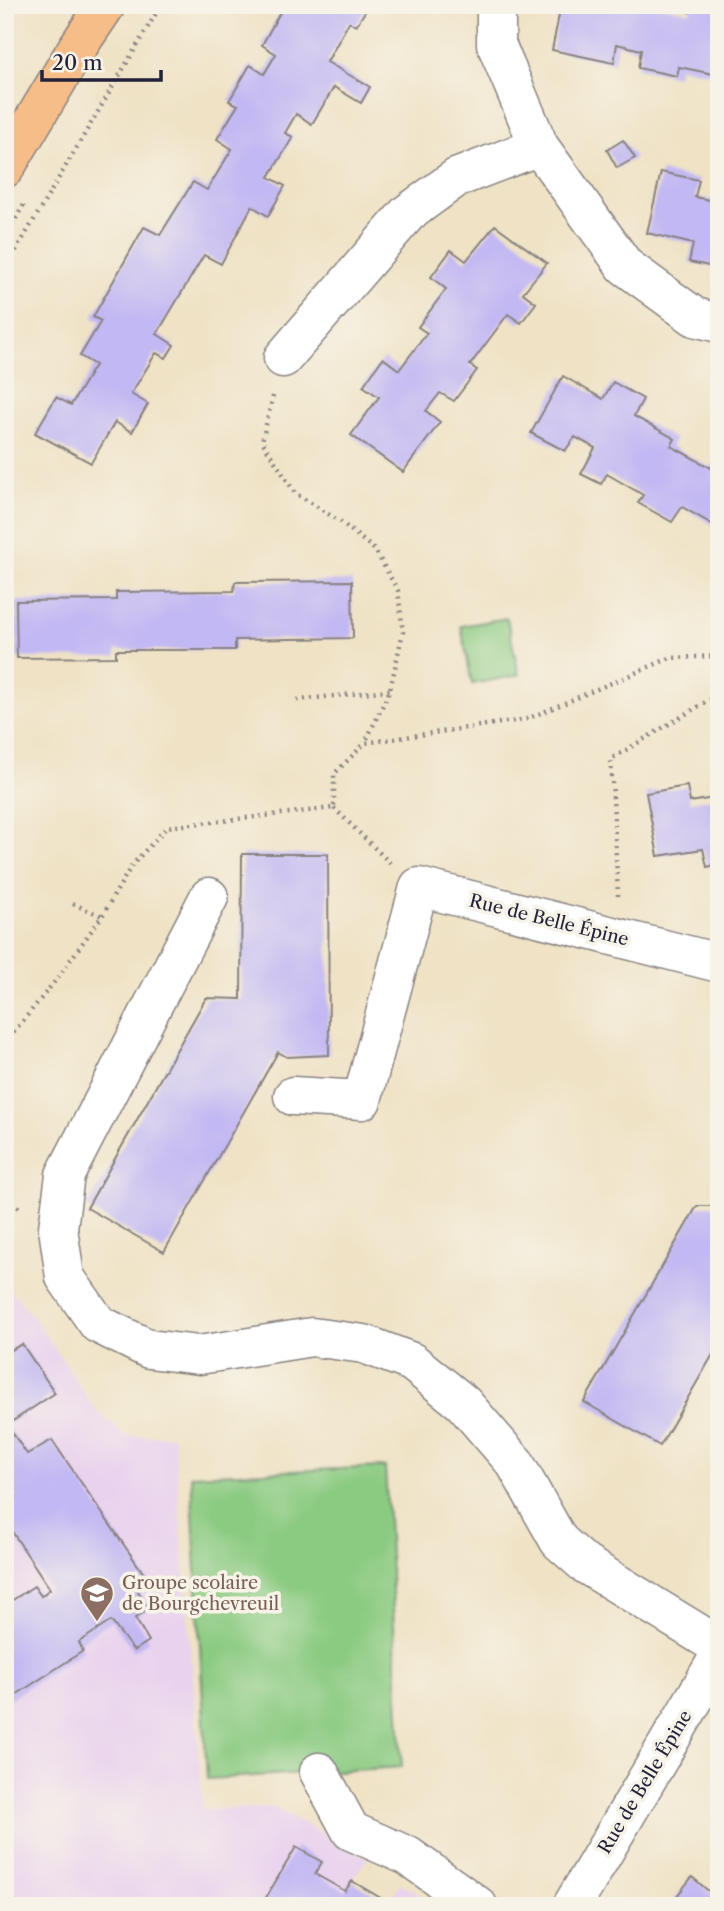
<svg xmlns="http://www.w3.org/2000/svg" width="724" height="1911" viewBox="0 0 724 1911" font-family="'Libre Caslon Text',serif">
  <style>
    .built { fill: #e9d2ee }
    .green { fill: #8aca81; stroke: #56765e; stroke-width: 2 }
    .building { fill: #c2b8f3 }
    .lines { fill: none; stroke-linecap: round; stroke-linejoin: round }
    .minor-casing { stroke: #888280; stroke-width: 41 }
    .major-casing { stroke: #888280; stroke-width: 41 }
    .path { stroke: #888280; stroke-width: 4.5; stroke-dasharray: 2 5; stroke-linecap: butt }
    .minor { stroke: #fff; stroke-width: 38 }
    .major { stroke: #f7bd88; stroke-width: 38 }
    .labels { text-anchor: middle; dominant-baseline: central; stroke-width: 7; stroke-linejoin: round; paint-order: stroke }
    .street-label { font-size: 18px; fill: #22223b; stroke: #f7f3e8 }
    .education-label { font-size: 18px; fill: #785e54; stroke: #f7f3e8; text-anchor: start }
  </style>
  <rect width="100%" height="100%" fill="#f7f3e8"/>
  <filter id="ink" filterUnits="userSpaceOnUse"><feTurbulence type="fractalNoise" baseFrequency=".0143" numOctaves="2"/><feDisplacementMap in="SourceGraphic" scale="14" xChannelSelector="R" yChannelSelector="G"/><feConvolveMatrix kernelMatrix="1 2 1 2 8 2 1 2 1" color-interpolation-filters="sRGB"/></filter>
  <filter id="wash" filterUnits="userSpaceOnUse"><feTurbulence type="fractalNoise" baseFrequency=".00686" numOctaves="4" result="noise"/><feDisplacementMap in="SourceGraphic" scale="28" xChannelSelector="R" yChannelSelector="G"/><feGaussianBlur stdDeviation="1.57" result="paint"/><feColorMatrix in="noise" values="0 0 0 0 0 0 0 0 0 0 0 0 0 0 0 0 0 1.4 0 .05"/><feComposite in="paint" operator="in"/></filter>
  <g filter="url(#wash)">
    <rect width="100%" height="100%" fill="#efe2c5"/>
    <path class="built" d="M5 1282 39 1325 95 1409 124 1436H174L203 1810 273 1807 368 1858 352 1881 389 1903 399 1884 442 1906H5Z"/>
    <g class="green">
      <path d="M507 618 519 675 472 684 461 626Z"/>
      <path d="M385 1467 402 1767 207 1779 191 1475Z"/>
    </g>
    <g id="blocks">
      <g class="building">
        <path d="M284 5H369L356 26 349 22 327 62 370 87 361 103 334 87 312 124 296 114 285 133 293 137 269 177 285 186 276 202 268 216 252 206 221 264 204 255 157 334 174 345 166 358 156 353 131 394 148 404 132 432 115 422 91 463 35 433 56 397 71 405 95 365 80 356 101 321 93 317 144 227 160 235 193 182 207 190 232 149 217 139 238 105 229 101 250 65 264 74 276 54 262 45Z"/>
        <path d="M561 5H656L690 12 691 5H695L719 10 718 75 679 67 677 76 638 68 641 50 617 44 614 63 552 50Z"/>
        <path d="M623 140 635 158 617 168 607 150Z"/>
        <path d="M661 172 699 180 695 197 719 202V268L689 262 693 244 647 233Z"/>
        <path d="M495 225 547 263 523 293 536 303 521 323 508 314 470 365 477 370 454 401 440 393 426 411 440 422 403 472 351 435 379 397 363 386 383 358 399 370 427 333 418 327 446 289 431 277 451 250 466 261Z"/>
        <path d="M563 376 603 399 613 382 643 399 634 416 675 439 671 446 711 468 719 456V528L682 507 672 522 638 503 643 495 607 474 601 484 581 474 595 448 575 437 565 451 531 433Z"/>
        <path d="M352 581 353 638 235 640V650H116V657L17 658 16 601 116 600V592L234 591 235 582Z"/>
        <path d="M687 786 690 802 719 797V864L707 867 703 849 658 856 646 793Z"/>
        <path d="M242 854H328L329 1055 287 1057 278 1052 164 1252 87 1208 206 998 241 999Z"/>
        <path d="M697 1206H719V1344L660 1446 584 1402Z"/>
        <path d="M5 1341 11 1350 22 1344 55 1393 7 1425 27 1454 52 1440 148 1580 136 1588 149 1609 135 1618 149 1641 134 1651 111 1621 79 1642 83 1651 5 1702V1605L34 1586 41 1596 50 1589 5 1521V1504L16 1497 5 1480Z"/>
        <path d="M296 1847 322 1862 315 1874 345 1891 352 1881 394 1906H261Z"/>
        <path d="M692 1877 719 1900V1906H669Z"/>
      </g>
    </g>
  </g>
  <g filter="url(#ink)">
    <use href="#blocks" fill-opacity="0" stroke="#888280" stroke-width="2"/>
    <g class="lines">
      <g class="minor-casing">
        <g id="minor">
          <path d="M496 5V44L539 146 625 266 695 317 719 323"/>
          <path d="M283 358 408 213 456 178 539 146"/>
          <path d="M209 897 65 1175 58 1228 65 1277 98 1324 149 1349 199 1355 312 1337 364 1344 412 1362 463 1403 515 1463 559 1541 585 1564 719 1646"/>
          <path d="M293 1096 362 1100 419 887 715 962 719 959"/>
          <path d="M319 1772 351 1831 408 1856 478 1906"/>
          <path d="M572 1906 719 1657"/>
        </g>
      </g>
      <g class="major-casing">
        <path id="major" d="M5 168 77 48 106 5"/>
      </g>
      <g class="path">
        <path d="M5 237 26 201"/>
        <path d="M5 269 161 5"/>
        <path d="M273 396 262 441 295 493 341 522 375 550 398 591 403 632 390 690 365 743"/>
        <path d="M297 700 390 690"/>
        <path d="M334 808 390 863"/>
        <path d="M618 896 611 759 719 694"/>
        <path d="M73 904 102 916"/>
        <path d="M5 1043 56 980 102 916 132 865 167 827 334 808V774L365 743 527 719 670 658 719 656"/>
        <path d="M5 1200 20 1208"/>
      </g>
      <use href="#minor" class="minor"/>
      <use href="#major" class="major"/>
    </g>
  </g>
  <defs>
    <g id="school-pin" transform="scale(1.75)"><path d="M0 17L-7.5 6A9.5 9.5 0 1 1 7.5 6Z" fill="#8d6e63" stroke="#f7f3e8"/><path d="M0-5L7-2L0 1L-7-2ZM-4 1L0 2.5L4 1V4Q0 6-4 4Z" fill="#fff"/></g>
  </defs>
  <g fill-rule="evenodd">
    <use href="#school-pin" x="97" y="1593"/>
  </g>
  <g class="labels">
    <g class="street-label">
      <text transform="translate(549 920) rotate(14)">Rue de Belle Épine</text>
      <text transform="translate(645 1782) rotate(-59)">Rue de Belle Épine</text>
    </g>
    <g class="education-label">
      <text x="122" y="1583">Groupe scolaire<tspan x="122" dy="21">de Bourgchevreuil</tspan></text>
    </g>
  </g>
  <rect width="724" height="1911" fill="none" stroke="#f7f3e8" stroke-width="28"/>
  <path d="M42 70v10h119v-10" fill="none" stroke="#22223b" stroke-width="3.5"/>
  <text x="52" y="70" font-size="21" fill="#22223b" stroke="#f7f3e8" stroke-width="5" paint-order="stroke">20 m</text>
</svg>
